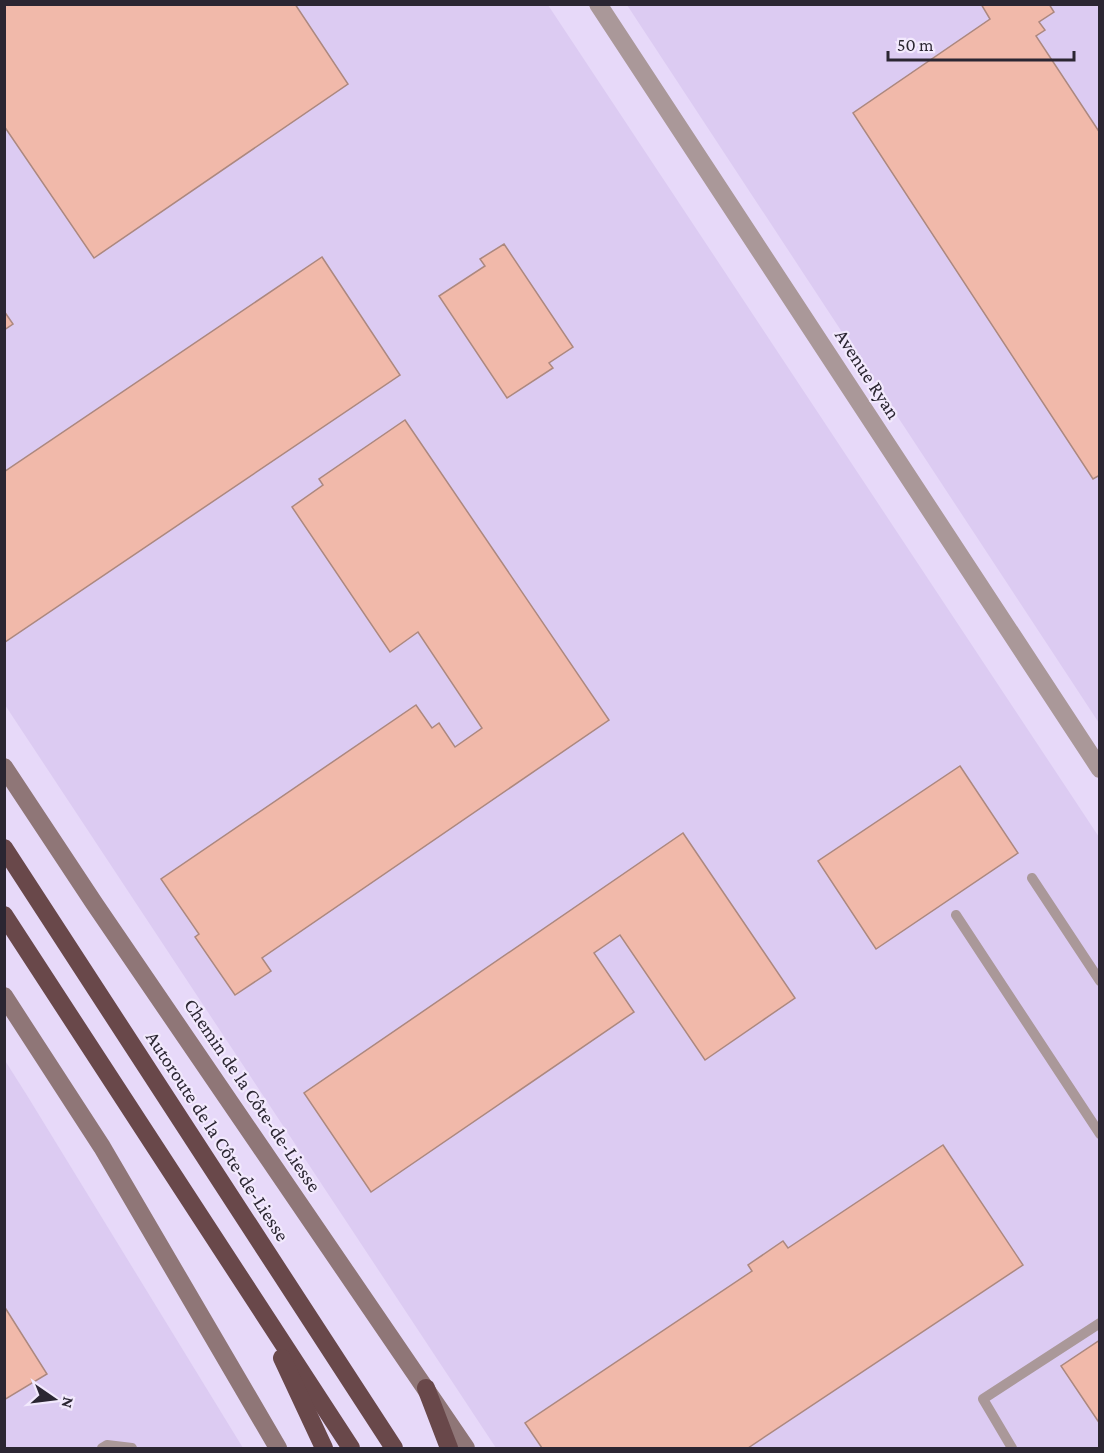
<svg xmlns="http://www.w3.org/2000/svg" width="1104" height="1453" viewBox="0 0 1104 1453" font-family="'Crimson Pro',serif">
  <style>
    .built { fill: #dccbf2 }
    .building { fill: #f1b9aa; stroke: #ac887f; stroke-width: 1.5 }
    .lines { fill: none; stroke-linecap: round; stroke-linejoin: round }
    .lane { stroke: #aa9899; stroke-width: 10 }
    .street { stroke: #aa9899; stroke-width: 18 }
    .secondary { stroke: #8f7677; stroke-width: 18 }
    .highway { stroke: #69484a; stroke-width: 18 }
    .labels { text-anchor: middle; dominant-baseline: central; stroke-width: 4.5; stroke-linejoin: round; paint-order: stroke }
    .street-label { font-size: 20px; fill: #2b2632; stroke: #f2e9fd }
  </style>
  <rect width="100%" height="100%" fill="#e7d9f9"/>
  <g class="built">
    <path d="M4 5H548L1099 837V1448H496L5 705Z"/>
    <path d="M627 5H1099V723Z"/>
    <path d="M4 1059 28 1097 243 1448H5Z"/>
  </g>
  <g class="building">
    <path d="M4 4H295L348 84 94 258 4 126Z"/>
    <path d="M981 4H1049L1054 12 1039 22 1045 30 1036 36 1100 133V475L1093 479 853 113 990 19Z"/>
    <path d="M504 244 573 347 549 363 553 368 507 398 439 296 485 266 480 259Z"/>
    <path d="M322 257 400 375 5 642 4 472Z"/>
    <path d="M4 311 13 324 4 330Z"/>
    <path d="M405 420 609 720 262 958 271 971 235 995 195 937 199 934 161 879 416 705 432 728 439 723 455 747 482 728 418 632 390 652 292 507 323 485 319 479Z"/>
    <path d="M960 766 1018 853 876 949 818 861Z"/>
    <path d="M683 833 795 998 705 1060 620 935 594 953 634 1012 371 1192 304 1093Z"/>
    <path d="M943 1145 1023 1265 748 1448H542L525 1423 752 1271 748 1265 783 1241 788 1248Z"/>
    <path d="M4 1306 47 1374 4 1400Z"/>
    <path d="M1100 1340V1424L1061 1366Z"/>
  </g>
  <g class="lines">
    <g class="lane">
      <path d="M1032 878 1100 981"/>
      <path d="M956 915 1100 1134"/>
      <path d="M102 1448 107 1445 132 1448"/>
      <path d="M1012 1448 983 1399 1100 1323"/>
    </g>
    <path class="street" d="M598 4 1100 769"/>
    <g class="secondary">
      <path d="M4 767 94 903 466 1448"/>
      <path d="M4 996 102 1147 278 1448"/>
    </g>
    <g class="highway">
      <path d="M4 848 394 1448"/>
      <path d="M4 915 351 1448"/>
      <path d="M282 1358 324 1448"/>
      <path d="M426 1388 449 1448"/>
    </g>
  </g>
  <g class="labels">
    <g class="street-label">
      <text transform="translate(868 374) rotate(57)">Avenue Ryan</text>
      <text transform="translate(253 1095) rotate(56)">Chemin de la Côte-de-Liesse</text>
      <text transform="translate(218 1136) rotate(57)">Autoroute de la Côte-de-Liesse</text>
    </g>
  </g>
  <rect width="1104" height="1453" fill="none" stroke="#2b2632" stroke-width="12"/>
  <g transform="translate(54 1399) rotate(104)" stroke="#f2e9fd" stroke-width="4.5" paint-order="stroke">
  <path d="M0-4.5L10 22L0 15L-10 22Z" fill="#2b2632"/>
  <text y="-9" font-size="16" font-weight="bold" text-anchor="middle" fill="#2b2632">N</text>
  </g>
  <path d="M888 51v9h186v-9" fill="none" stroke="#2b2632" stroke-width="3"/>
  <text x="897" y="51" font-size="18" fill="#2b2632" stroke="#f2e9fd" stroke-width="4.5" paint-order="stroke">50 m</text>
</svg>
